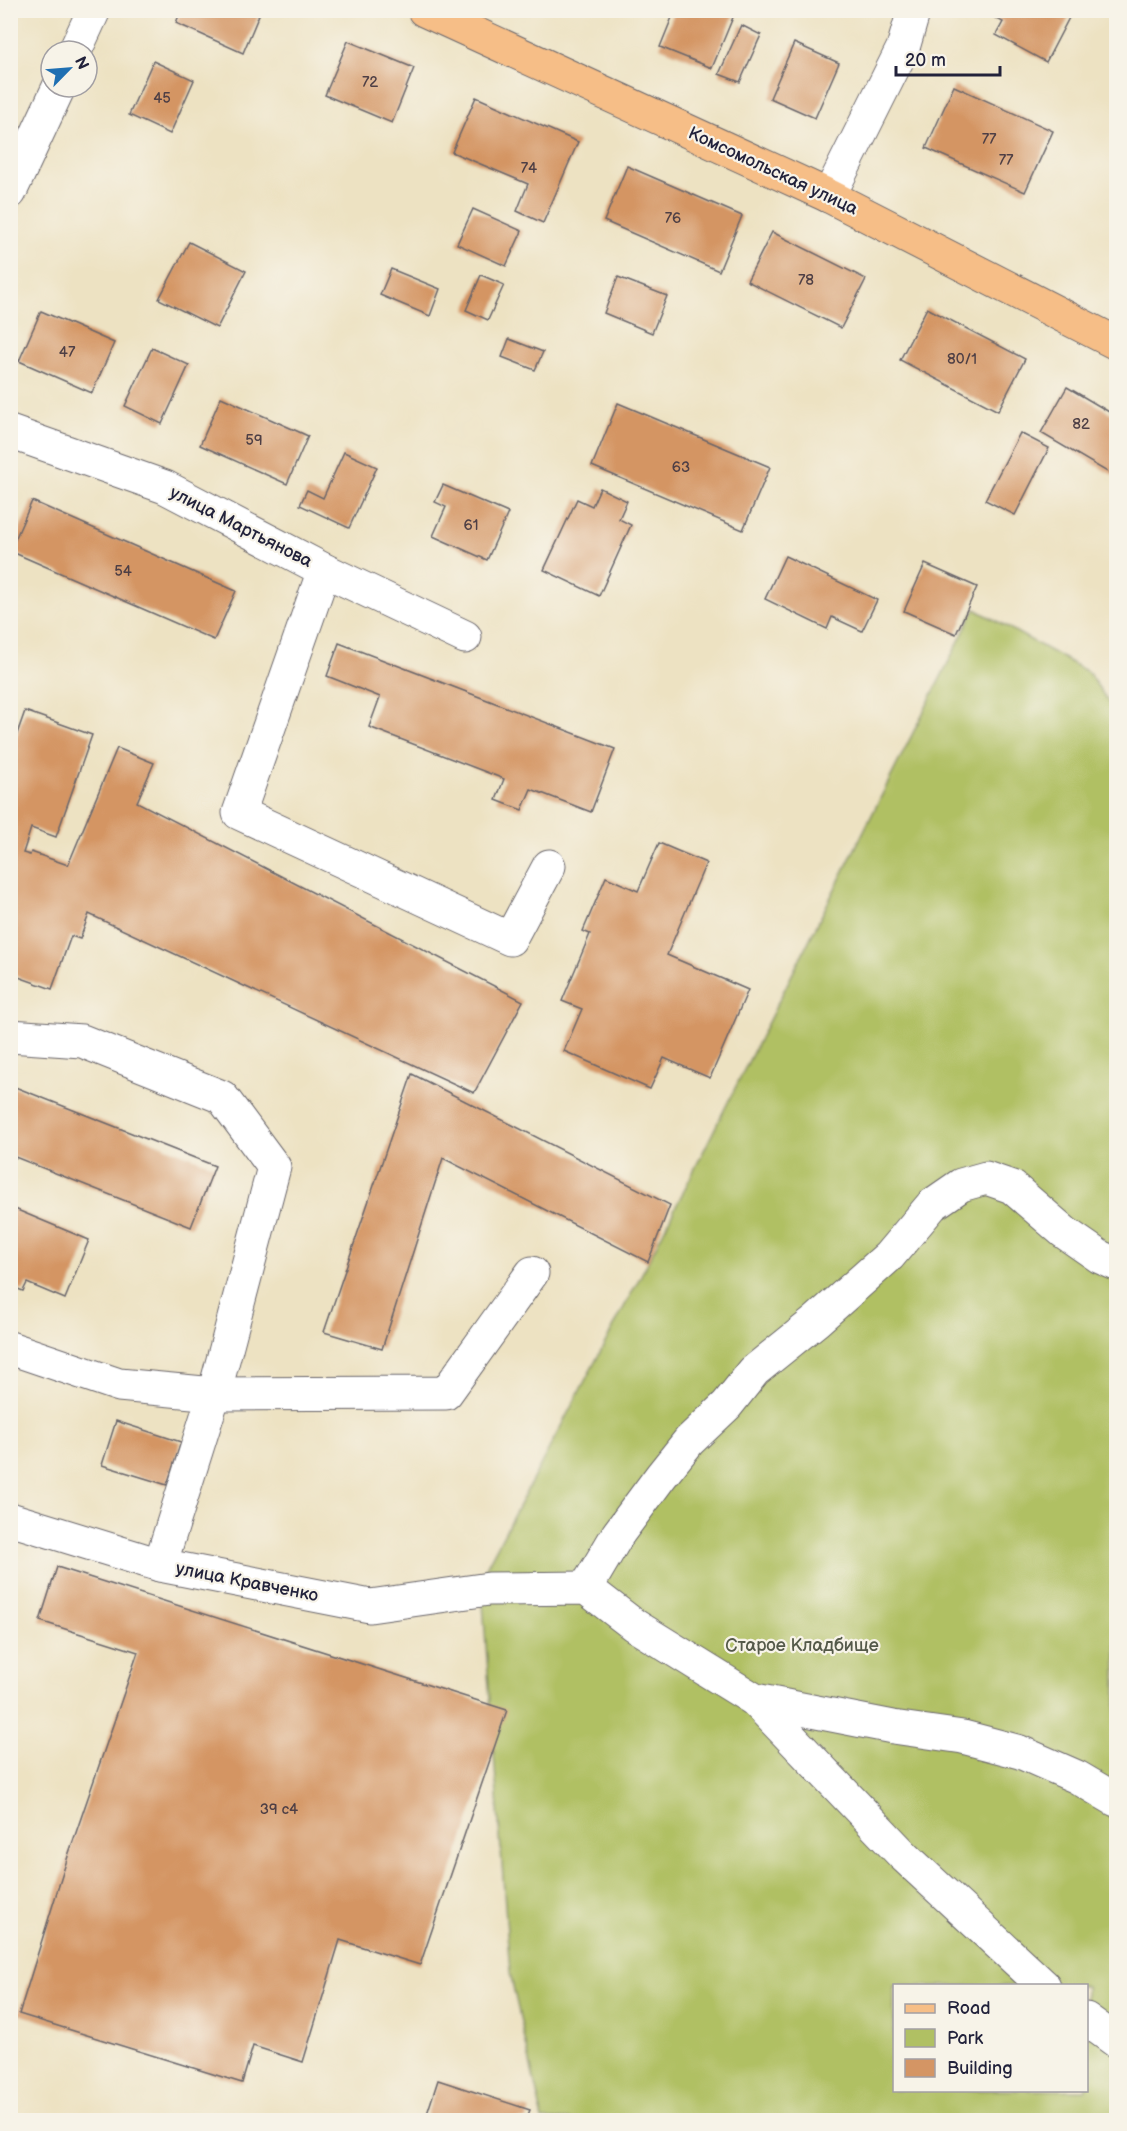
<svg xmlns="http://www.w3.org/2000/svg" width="1127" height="2131" viewBox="0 0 1127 2131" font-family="'Balsamiq Sans',sans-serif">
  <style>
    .green { fill: #b0c063; stroke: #69714f; stroke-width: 1.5; fill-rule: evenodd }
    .building { fill: #d49564 }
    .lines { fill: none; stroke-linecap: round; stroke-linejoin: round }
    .minor-casing { stroke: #69656a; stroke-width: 35 }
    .major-casing { stroke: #69656a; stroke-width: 35 }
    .minor { stroke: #fff; stroke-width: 33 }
    .major { stroke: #f6be87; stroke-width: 33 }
    .labels { text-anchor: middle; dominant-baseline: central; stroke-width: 4.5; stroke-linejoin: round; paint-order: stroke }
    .number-label { font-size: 15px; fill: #4e3f45 }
    .street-label { font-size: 18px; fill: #22223b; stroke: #f7f3e8 }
    .park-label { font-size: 18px; fill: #545949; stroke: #f7f3e8 }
  </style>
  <rect width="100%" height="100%" fill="#f7f3e8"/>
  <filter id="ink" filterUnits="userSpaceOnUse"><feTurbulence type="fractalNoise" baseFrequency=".0167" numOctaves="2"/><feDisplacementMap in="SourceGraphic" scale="12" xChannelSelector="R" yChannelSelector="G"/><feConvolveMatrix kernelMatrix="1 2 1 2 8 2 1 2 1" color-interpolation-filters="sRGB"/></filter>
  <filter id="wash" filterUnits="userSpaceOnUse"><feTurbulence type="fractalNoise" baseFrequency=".008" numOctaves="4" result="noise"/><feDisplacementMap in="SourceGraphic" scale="24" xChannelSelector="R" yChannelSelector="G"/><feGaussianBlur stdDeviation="1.35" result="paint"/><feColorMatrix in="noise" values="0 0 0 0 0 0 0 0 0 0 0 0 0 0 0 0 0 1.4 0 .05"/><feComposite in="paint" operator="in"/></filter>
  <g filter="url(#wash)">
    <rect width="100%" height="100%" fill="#ede2c2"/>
    <path class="green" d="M975 609 1088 672 1116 713V2120H543L510 1973 481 1577 648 1262ZM894 1986H1086V2090H894Z"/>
    <g id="blocks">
      <g class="building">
        <path d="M181 10H261L243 53 176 23Z"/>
        <path d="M675 10H736L712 68 660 47Z"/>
        <path d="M996 10H1073L1046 62 996 35 1003 22 993 17Z"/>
        <path d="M741 25 761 35 740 82 719 74Z"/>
        <path d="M348 41 414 68 392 123 325 95Z"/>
        <path d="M794 43 839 63 815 118 770 98Z"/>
        <path d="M153 61 194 80 170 134 129 115Z"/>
        <path d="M954 86 1053 131 1025 192 926 148Z"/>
        <path d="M476 97 578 142 543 223 517 211 528 184 452 152Z"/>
        <path d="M627 166 742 216 719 271 604 221Z"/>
        <path d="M473 209 522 231 506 266 457 244Z"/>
        <path d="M772 232 866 279 841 328 747 281Z"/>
        <path d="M189 242 246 271 217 328 159 299Z"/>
        <path d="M391 269 440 289 430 316 380 295Z"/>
        <path d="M481 275 504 285 488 320 466 310Z"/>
        <path d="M618 277 667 296 652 333 604 313Z"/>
        <path d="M927 308 1025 359 998 411 900 360Z"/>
        <path d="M41 311 114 343 92 393 19 361Z"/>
        <path d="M509 339 543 352 535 370 502 357Z"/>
        <path d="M152 348 189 365 162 424 125 406Z"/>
        <path d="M1067 387 1116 416V472L1114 476 1041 433Z"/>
        <path d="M221 397 308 436 287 484 200 445Z"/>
        <path d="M618 403 770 467 743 530 592 466Z"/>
        <path d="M1020 433 1049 448 1015 515 985 500Z"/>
        <path d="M344 452 377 467 349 528 300 505 307 490 323 498Z"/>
        <path d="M443 485 508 513 487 560 433 536 446 507 435 502Z"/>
        <path d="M600 488 627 501 619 519 631 525 599 596 544 570 577 499 592 506Z"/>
        <path d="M32 501 236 591 214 640 10 551Z"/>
        <path d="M785 556 877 600 862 631 832 617 827 629 765 599Z"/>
        <path d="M925 564 977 587 956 634 904 611Z"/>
        <path d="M339 643 615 749 591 812 531 789 522 810 496 800 504 779 369 727 380 697 327 676Z"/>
        <path d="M25 711 92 735 56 837 31 828 23 853 30 855 31 852 68 865 117 748 154 763 137 802 523 1001 474 1093 89 914 80 939 71 936 52 989 10 974V754Z"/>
        <path d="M659 843 706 863 667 955 748 990 710 1078 664 1058 650 1089 564 1051 582 1009 562 1001 590 934 583 931 606 877 638 891Z"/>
        <path d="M412 1074 670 1205 648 1262 443 1158 382 1349 324 1332Z"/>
        <path d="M10 1085 215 1166 191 1227 10 1155Z"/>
        <path d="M10 1207 89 1240 65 1299 27 1283 23 1291 10 1286Z"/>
        <path d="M116 1421 181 1442 167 1485 102 1465Z"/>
        <path d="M57 1567 507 1710 420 1965 340 1940 303 2062 253 2046 242 2083 19 2014 69 1853 138 1652 40 1621Z"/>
        <path d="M438 2080 530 2110 526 2120H425Z"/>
      </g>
    </g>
  </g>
  <g filter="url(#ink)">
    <use href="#blocks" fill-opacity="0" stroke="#69656a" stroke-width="1.5"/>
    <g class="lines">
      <g class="minor-casing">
        <g id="minor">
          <path d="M75 51 94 10"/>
          <path d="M10 192 59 87"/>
          <path d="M829 196 903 48 914 10"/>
          <path d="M10 432 165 487 324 570 465 637"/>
          <path d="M324 570 239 813 510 939 549 866"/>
          <path d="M10 1036 82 1041 222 1097 274 1167 214 1394 160 1565"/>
          <path d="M10 1348 119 1385 214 1394 446 1393 532 1273"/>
          <path d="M10 1519 160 1565 370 1606 489 1589 586 1588 634 1625 755 1700 893 1727 963 1737 1020 1752 1077 1777 1116 1800"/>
          <path d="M586 1588 618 1534 661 1476 689 1441 727 1405 754 1371 816 1321 889 1256 932 1205 961 1185 986 1178 1012 1187 1064 1232 1100 1257 1116 1264"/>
          <path d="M755 1700 904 1856 1044 1986"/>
          <path d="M1086 2019 1116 2041"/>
        </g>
      </g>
      <g class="major-casing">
        <path id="major" d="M424 10 829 196 1116 343"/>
      </g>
      <use href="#minor" class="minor"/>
      <use href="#major" class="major"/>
    </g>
  </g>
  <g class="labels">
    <g class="number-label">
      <text x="370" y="82">72</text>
      <text x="162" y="98">45</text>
      <text x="989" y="139">77</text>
      <text x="1006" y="160">77</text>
      <text x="529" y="168">74</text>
      <text x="673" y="218">76</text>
      <text x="806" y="280">78</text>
      <text x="67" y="352">47</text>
      <text x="962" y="359">80/1</text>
      <text x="1081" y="424">82</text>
      <text x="254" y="440">59</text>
      <text x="681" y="467">63</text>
      <text x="471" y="525">61</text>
      <text x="123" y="571">54</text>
      <text x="279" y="1809">39 с4</text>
    </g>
    <g class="street-label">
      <text transform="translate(773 171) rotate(25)">Комсомольская улица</text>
      <text transform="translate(241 527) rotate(27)">улица Мартьянова</text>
      <text transform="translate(247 1582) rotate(11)">улица Кравченко</text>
    </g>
    <g class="park-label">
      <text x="802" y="1645">Старое Кладбище</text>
    </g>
  </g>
  <rect width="1127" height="2131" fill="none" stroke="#f7f3e8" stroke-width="36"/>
  <rect x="893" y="1984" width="195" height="108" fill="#f7f3e8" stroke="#a29fa3" stroke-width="1.5"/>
  <rect x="905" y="2004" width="30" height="9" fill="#f6be87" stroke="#a29fa3" stroke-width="1.5"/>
  <text x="947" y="2014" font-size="18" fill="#22223b">Road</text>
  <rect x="905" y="2029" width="30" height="18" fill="#b0c063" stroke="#a29fa3" stroke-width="1.5"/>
  <text x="947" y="2044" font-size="18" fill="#22223b">Park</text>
  <rect x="905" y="2059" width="30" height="18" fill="#d49564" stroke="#a29fa3" stroke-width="1.5"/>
  <text x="947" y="2074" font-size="18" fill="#22223b">Building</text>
  <g transform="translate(69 69) rotate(65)"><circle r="28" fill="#f7f3e8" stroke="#a29fa3" stroke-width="1.5"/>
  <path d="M0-4.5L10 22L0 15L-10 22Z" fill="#1f6fb2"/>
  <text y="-9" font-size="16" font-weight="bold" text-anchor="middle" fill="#22223b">N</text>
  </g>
  <path d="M896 66v9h104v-9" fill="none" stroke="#22223b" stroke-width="3"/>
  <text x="905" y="66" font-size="18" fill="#22223b" stroke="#f7f3e8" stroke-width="4.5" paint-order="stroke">20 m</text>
</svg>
